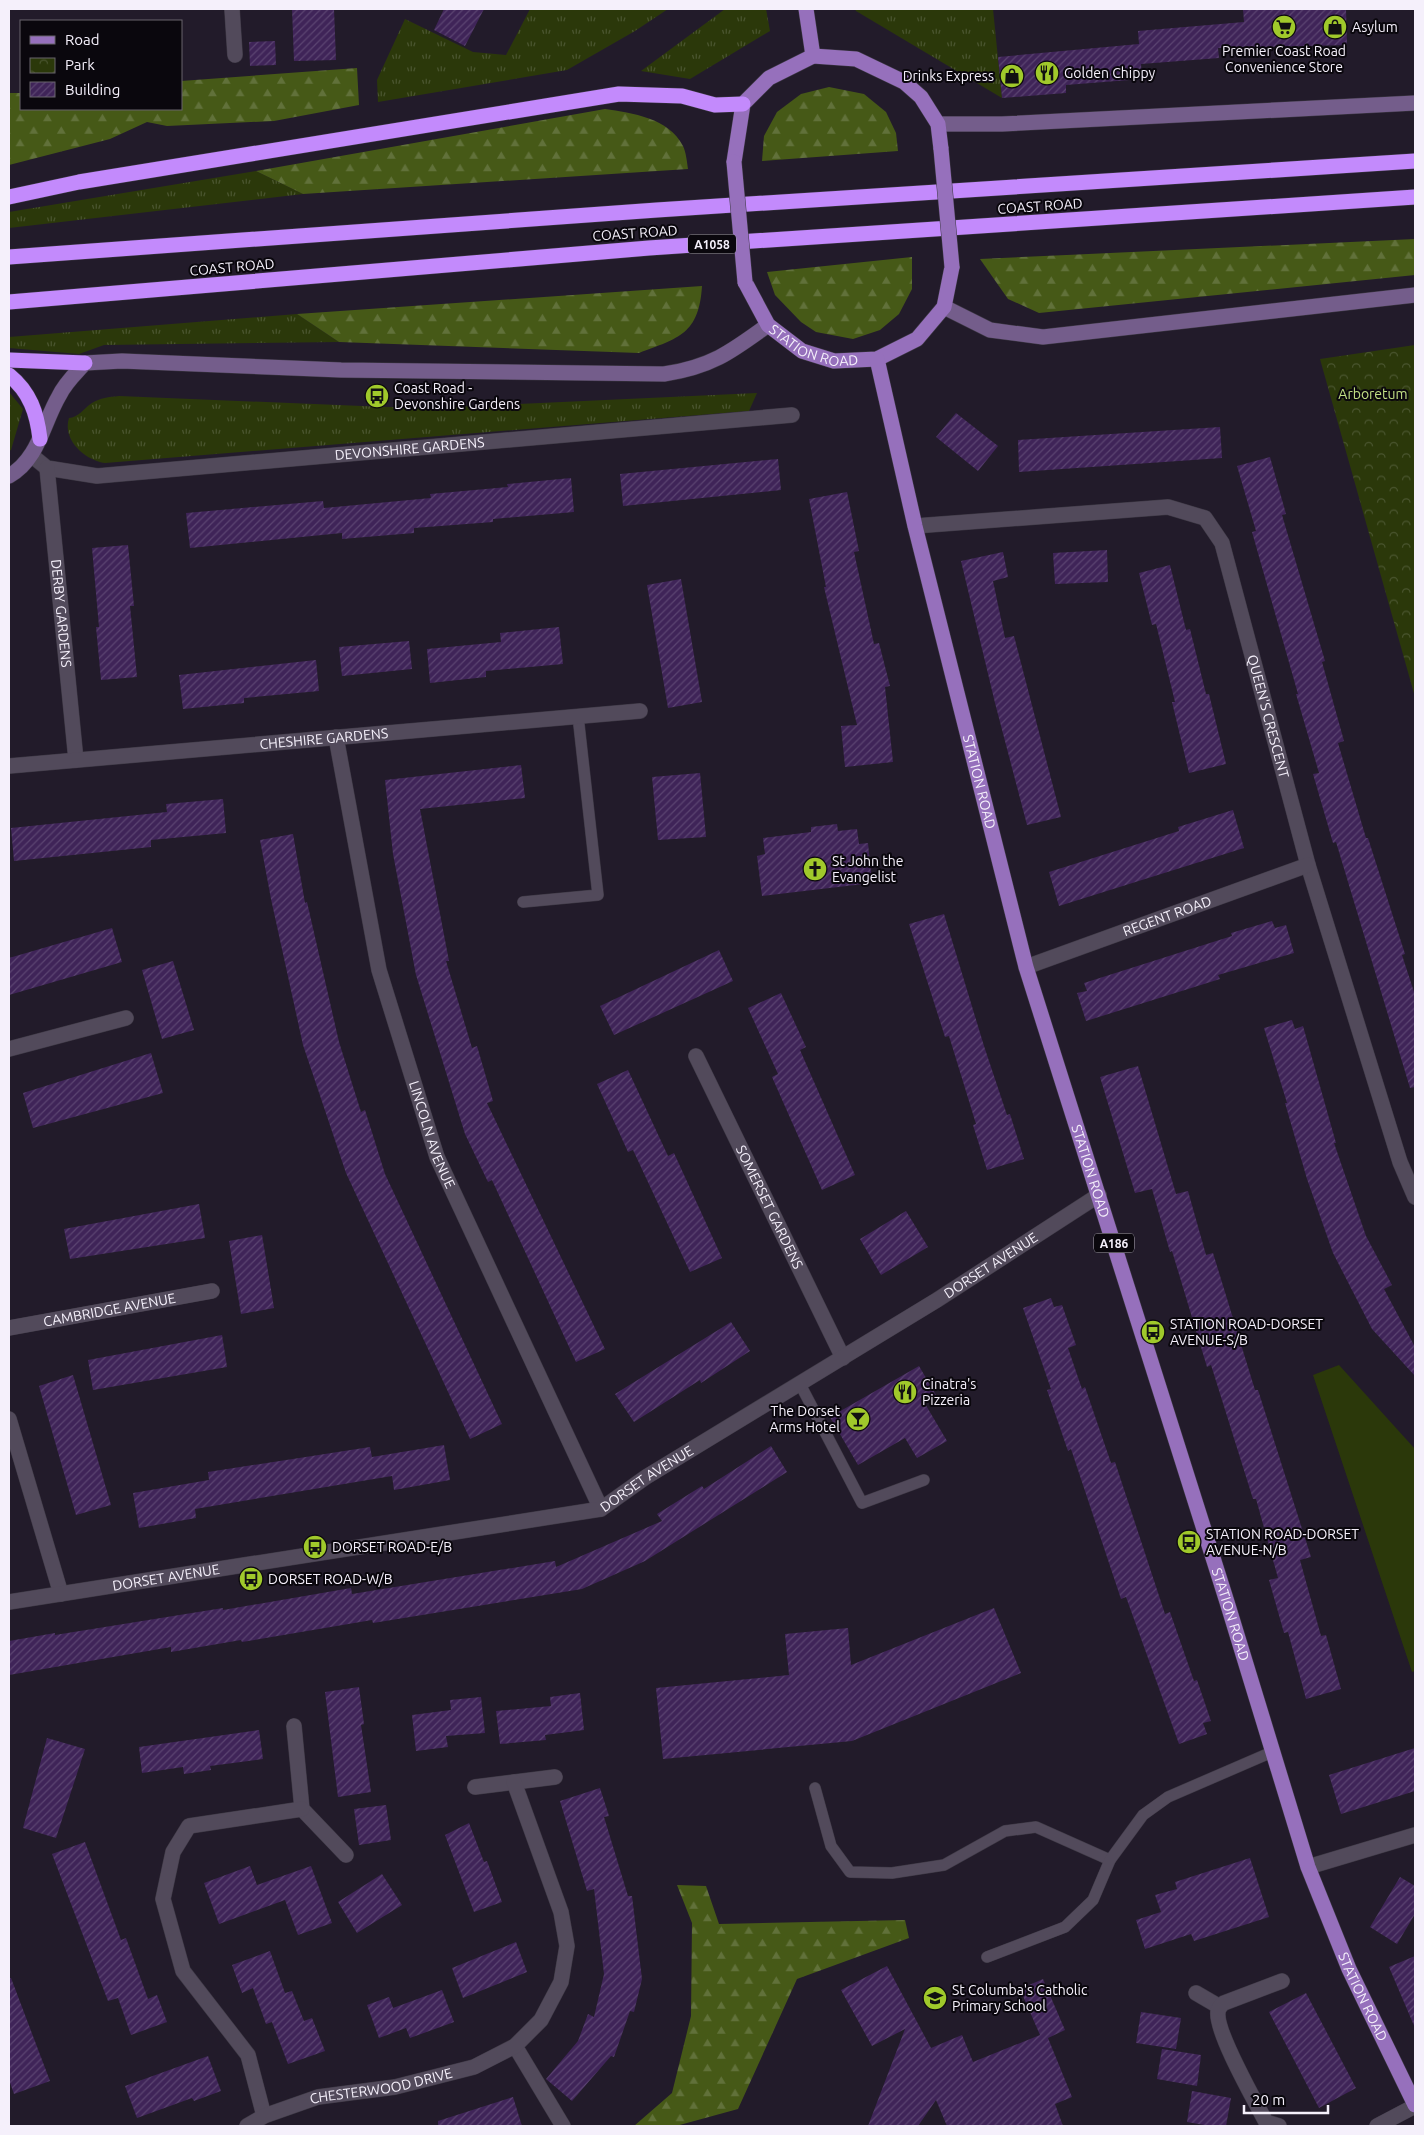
<svg xmlns="http://www.w3.org/2000/svg" width="1424" height="2135" viewBox="0 0 1424 2135" font-family="Ubuntu,sans-serif">
  <style>
    .grass { fill: url(#grass-tufts) }
    .forest { fill: url(#forest-firs) }
    .park { fill: url(#park-crowns) }
    .garden { fill: #2b380a }
    .building { fill: url(#building-hatch) }
    .lines { fill: none; stroke-linecap: round; stroke-linejoin: round }
    .lane-casing { stroke: #3e3945; stroke-width: 12 }
    .street-casing { stroke: #3e3945; stroke-width: 16 }
    .secondary-casing { stroke: #3e3945; stroke-width: 16 }
    .primary-casing { stroke: #3e3945; stroke-width: 16 }
    .highway-casing { stroke: #3e3945; stroke-width: 16 }
    .lane { stroke: #524a5b; stroke-width: 11 }
    .street { stroke: #524a5b; stroke-width: 15 }
    .secondary { stroke: #745d8b; stroke-width: 15 }
    .primary { stroke: #9670bc; stroke-width: 15 }
    .highway { stroke: #c38afc; stroke-width: 15 }
    .primary-bridge-casing { stroke: #3e3945; stroke-width: 16; stroke-linecap: butt }
    .primary-bridge { stroke: #9670bc; stroke-width: 15 }
    .labels { text-anchor: middle; dominant-baseline: central; stroke-width: 4; stroke-linejoin: round; paint-order: stroke }
    .shield { fill: #0a070d; stroke: #aeaab4; stroke-width: 1 }
    .shield-label { font-size: 12px; font-weight: bold; fill: #f5f0fb }
    .poi-label { font-size: 14px; fill: #f5f0fb; stroke: #0a070d; text-anchor: start }
    .street-label { font-size: 14px; fill: #f5f0fb; stroke: #0a070d }
    .park-label { font-size: 14px; fill: #c2e085; stroke: #0a070d }
  </style>
  <defs>
    <pattern id="grass-tufts" width="24" height="20" patternUnits="userSpaceOnUse" patternTransform="scale(1.25)"><rect width="24" height="20" fill="#2b380a"/><path d="M3 7l-1-3M5 7V3M7 7l1-3M15 17l-1-3M17 17v-4M19 17l1-3" fill="none" stroke="#4a552f"/></pattern>
    <pattern id="forest-firs" width="22" height="20" patternUnits="userSpaceOnUse" patternTransform="scale(1.25)"><rect width="22" height="20" fill="#465917"/><path d="M5 1l3.5 6h-7zM16 11l3.5 6h-7z" fill="#61713a"/></pattern>
    <pattern id="park-crowns" width="20" height="18" patternUnits="userSpaceOnUse" patternTransform="scale(1.25)"><rect width="20" height="18" fill="#2b380a"/><path d="M2 6a3 3 0 1 1 6 0M12 15a3 3 0 1 1 6 0" fill="none" stroke="#4a552f"/></pattern>
    <pattern id="building-hatch" width="6" height="6" patternUnits="userSpaceOnUse" patternTransform="scale(1.25)"><rect width="6" height="6" fill="#3f2458"/><path d="M-1 1l2-2M0 6l6-6M5 7l2-2" fill="none" stroke="#5b4471"/></pattern>
  </defs>
  <rect width="100%" height="100%" fill="#221b2a"/>
  <g class="grass">
    <path d="M530 9H668L635 31 567 70 378 102 377 80 405 19 473 52 506 55Z"/>
    <path d="M725 9H766L770 31 690 79 641 71Z"/>
    <path d="M855 9H993L1002 98 856 11Z"/>
    <path d="M256 171 303 194 9 228V212Z"/>
    <path d="M297 314 339 342 104 345 79 354 9 348V337Z"/>
    <path d="M9 392 23 409 11 450 9 451Z"/>
    <path d="M757 393 749 411 105 463C85 460 62 440 69 418 78 418 84 408 92 403 100 398 109 397 119 396L386 407H451Z"/>
  </g>
  <g class="forest">
    <path d="M357 68 359 105 274 121 167 126 147 122 110 139 9 165V93H21V109H181V81Z"/>
    <path d="M829 87 864 94 886 112 896 133 898 151 762 161 764 136 777 112 801 94Z"/>
    <path d="M605 109C632 113 669 118 683 146 686 152 687 162 688 169L303 194 256 171Z"/>
    <path d="M1415 239V275L1039 313 1008 299 980 259Z"/>
    <path d="M912 257V289L899 314 880 330 853 339 816 332 801 322 775 295 767 272Z"/>
    <path d="M702 286C699 334 679 338 639 353L339 342 297 314Z"/>
    <path d="M677 1885 706 1886 719 1924 905 1920 909 1938 797 1979 738 2109 676 2126H634L672 2093 691 2016 692 1923Z"/>
  </g>
  <path class="park" d="M1415 345V697L1320 359Z"/>
  <path class="garden" d="M1339 1365 1415 1449V1671L1412 1672 1313 1375Z"/>
  <g class="building">
    <path d="M292 9H334L336 60 294 61Z"/>
    <path d="M444 9H484L465 46 434 30Z"/>
    <path d="M1243 9H1346L1347 45 1218 48 1219 58 1141 64 1142 79 1066 85V93L1002 98 998 57 1139 44 1138 31 1244 22Z"/>
    <path d="M275 41 276 65 250 66 249 42Z"/>
    <path d="M956 413 998 446 978 471 936 437Z"/>
    <path d="M1220 427 1222 458 1019 472 1018 440Z"/>
    <path d="M1270 457 1286 514 1282 515 1325 661 1322 662 1344 741 1338 743 1366 838H1368L1405 954 1402 955 1415 995V1087L1410 1088 1336 842 1333 843 1313 774 1319 773 1296 694H1298L1252 532 1256 531 1237 466Z"/>
    <path d="M778 459 781 490 623 506 620 474Z"/>
    <path d="M571 478 574 512 493 519V522L414 528V533L342 539V533L190 548 186 513 323 501 324 508 431 498 430 494 508 487 507 484Z"/>
    <path d="M847 492 859 551 854 552 874 644 879 643 890 686 885 687 893 762 845 767 841 726 857 725 824 587H826L809 499Z"/>
    <path d="M128 545 134 606H130L137 677 101 680 96 627H99L92 548Z"/>
    <path d="M1107 550 1108 582 1055 584 1053 553Z"/>
    <path d="M1003 552 1008 577 993 581 1005 638 1014 636 1061 817 1027 825 995 703 961 561Z"/>
    <path d="M1170 565 1186 630 1190 629 1206 694H1209L1226 764 1189 773 1172 702H1175L1156 624 1152 625 1139 573Z"/>
    <path d="M681 579 702 702 668 708 647 585Z"/>
    <path d="M559 627 563 664 486 671V677L430 683 427 649 501 642 500 633Z"/>
    <path d="M409 641 412 669 342 676 339 647Z"/>
    <path d="M316 660 319 691 244 698V703L183 709 179 675Z"/>
    <path d="M521 765 525 798 420 809 449 961H446L472 1048 477 1046 493 1101 487 1103 605 1349 576 1362 492 1180 488 1182 465 1134 416 975 393 854 385 780Z"/>
    <path d="M700 773 706 837 658 840 652 777Z"/>
    <path d="M223 799 226 833 151 840V847L14 861 11 828 167 812 166 804Z"/>
    <path d="M1233 810 1244 848 1059 906 1049 872 1179 831 1178 827Z"/>
    <path d="M837 824 838 831 857 829 859 844 868 843 872 883 762 896 757 856 765 854 763 838 811 832V827Z"/>
    <path d="M293 834 305 903 307 902 339 1042 361 1112 365 1110 385 1174 502 1424 470 1439 346 1173 303 1045 271 899 260 840Z"/>
    <path d="M944 914 984 1046 1007 1115 1010 1114 1024 1159 987 1170 973 1125 976 1124 949 1036 945 1037 909 924Z"/>
    <path d="M1272 921 1275 928 1286 925 1294 953 1218 975 1220 979 1086 1021 1077 993 1087 991 1084 983 1232 936 1231 933Z"/>
    <path d="M112 928 122 962 9 995V958Z"/>
    <path d="M719 950 733 981 614 1035 600 1006Z"/>
    <path d="M173 961 194 1030 162 1039 142 970Z"/>
    <path d="M781 993 806 1047 800 1050 855 1175 822 1190 772 1077 778 1074 748 1008Z"/>
    <path d="M1292 1020 1295 1029 1303 1026 1336 1143H1334L1366 1236 1392 1285 1384 1289 1415 1347V1376L1372 1329 1333 1253 1307 1179 1285 1103H1287L1264 1028Z"/>
    <path d="M151 1053 163 1093 33 1128 23 1093Z"/>
    <path d="M1138 1066 1176 1194 1188 1191 1206 1255 1213 1253 1255 1390H1258L1311 1557 1300 1560 1321 1636 1326 1635 1341 1689 1306 1699 1288 1632 1284 1633 1269 1580 1278 1578 1256 1499H1253L1211 1365 1207 1367 1172 1251 1170 1252 1152 1189 1135 1193 1100 1077Z"/>
    <path d="M628 1070 668 1156 674 1153 722 1258 690 1272 633 1150 628 1152 597 1084Z"/>
    <path d="M199 1204 205 1238 70 1259 64 1229Z"/>
    <path d="M906 1211 928 1247 881 1275 860 1239Z"/>
    <path d="M262 1235 274 1308 241 1314 229 1241Z"/>
    <path d="M1051 1298 1054 1307 1062 1305 1076 1345 1068 1348 1082 1389 1085 1387 1111 1463 1115 1462 1165 1614 1170 1612 1194 1681 1197 1680 1211 1721 1203 1723 1207 1734 1179 1744 1126 1597 1121 1599 1071 1449 1068 1451 1047 1390 1051 1389 1023 1308Z"/>
    <path d="M731 1322 750 1351 701 1383 700 1380 634 1422 615 1394Z"/>
    <path d="M222 1335 227 1367 93 1390 88 1360Z"/>
    <path d="M919 1366 936 1395 924 1402 947 1441 917 1458 905 1438 858 1465 830 1417Z"/>
    <path d="M73 1375 111 1505 76 1515 39 1386Z"/>
    <path d="M444 1445 450 1480 394 1490 392 1476 195 1509 196 1518 139 1528 133 1493 209 1480 208 1472 370 1447 372 1457Z"/>
    <path d="M771 1446 787 1472 645 1561 582 1589 373 1623 372 1620 242 1642 241 1640 171 1652V1647L9 1675V1641L55 1633V1635L223 1608V1610L351 1588 352 1594 555 1561 556 1567 662 1521 657 1514 702 1486 704 1489Z"/>
    <path d="M994 1608 1021 1673 852 1741 663 1759 656 1688 789 1675 785 1634 848 1628 851 1665Z"/>
    <path d="M359 1687 364 1724 361 1725 371 1792 338 1797 325 1692Z"/>
    <path d="M580 1693 584 1730 545 1735 546 1740 500 1744 496 1711 551 1706 550 1697Z"/>
    <path d="M481 1697 485 1733 446 1736 448 1747 416 1751 412 1715 451 1710 450 1700Z"/>
    <path d="M259 1730 263 1759 210 1766 211 1770 184 1774 183 1767 142 1773 139 1747Z"/>
    <path d="M47 1738 85 1749 56 1838 23 1828Z"/>
    <path d="M1415 1748V1791L1341 1814 1329 1775Z"/>
    <path d="M600 1788 609 1816 604 1817 628 1896H632L642 1979 634 2012 630 2011 614 2057 611 2056 572 2101 546 2079 578 2041 588 2014 594 2017 604 1974 594 1889 587 1891 560 1801Z"/>
    <path d="M386 1805 391 1840 359 1845 354 1809Z"/>
    <path d="M469 1823 484 1862 487 1861 502 1902 474 1912 445 1835Z"/>
    <path d="M85 1842 121 1940 126 1938 148 1999 157 1995 167 2022 131 2035 118 1998 108 2001 52 1854Z"/>
    <path d="M1250 1858 1269 1917 1194 1941 1191 1934 1145 1949 1136 1920 1161 1912 1155 1895 1177 1889 1175 1882Z"/>
    <path d="M250 1866 257 1885 311 1866 332 1923 298 1935 285 1900 219 1924 204 1883Z"/>
    <path d="M382 1874 402 1905 357 1933 338 1902Z"/>
    <path d="M1400 1877 1415 1886V1914L1397 1944 1370 1927Z"/>
    <path d="M516 1942 527 1972 463 1998 452 1968Z"/>
    <path d="M270 1951 285 1993 292 1991 304 2021 312 2018 325 2051 288 2064 272 2022 266 2024 253 1988 242 1993 232 1965Z"/>
    <path d="M1415 1956V2028L1389 1967Z"/>
    <path d="M887 1966 931 2048 962 2035 973 2062 1040 2035 1020 1989 1043 1979 1065 2030 1048 2038 1072 2097 1055 2104 1063 2126H947L936 2100 918 2126H868L905 2029 872 2046 841 1990Z"/>
    <path d="M9 1978H11L50 2081 14 2094 9 2080Z"/>
    <path d="M442 1990 454 2022 410 2038 406 2028 379 2038 367 2005 389 1997 393 2008Z"/>
    <path d="M1306 1993 1356 2088 1319 2108 1269 2012Z"/>
    <path d="M1141 2012 1181 2018 1176 2049 1136 2043Z"/>
    <path d="M1162 2049 1201 2055 1197 2086 1157 2079Z"/>
    <path d="M208 2056 221 2091 194 2101 192 2098 137 2118 125 2086Z"/>
    <path d="M1192 2091 1231 2098 1226 2126H1210L1187 2122Z"/>
    <path d="M513 2097 522 2126H438V2121Z"/>
  </g>
  <g class="lines">
    <g class="lane-casing">
      <g id="lane">
        <path d="M523 902 598 895 578 716"/>
        <path d="M800 1384 862 1503 924 1480"/>
        <path d="M815 1788 831 1846 850 1872 892 1873 944 1865 1005 1831 1036 1827 1110 1860"/>
        <path d="M987 1957 1065 1927 1093 1900 1110 1860 1143 1815 1168 1797 1272 1752"/>
      </g>
    </g>
    <g class="street-casing">
      <g id="street">
        <path d="M232 9 235 55"/>
        <path id="s1" d="M31 455 47 468 97 476 792 415"/>
        <path id="s2" d="M47 468 76 760"/>
        <path id="s3" d="M915 526 1168 507 1205 518 1222 543 1308 865 1400 1162 1415 1197"/>
        <path id="s4" d="M336 737 379 970 437 1157 601 1509"/>
        <path id="s5" d="M9 766 640 711"/>
        <path id="s6" d="M1026 967 1308 865"/>
        <path d="M9 1049 126 1018"/>
        <path id="s7" d="M696 1056 843 1358"/>
        <path id="s8" d="M9 1328 212 1291"/>
        <path d="M9 1419 61 1594"/>
        <path id="s9" d="M9 1602 601 1509 646 1477 937 1300 1099 1195"/>
        <path d="M294 1726 302 1809 346 1855"/>
        <path d="M475 1787 555 1777"/>
        <path d="M1308 1867 1415 1835"/>
        <path d="M1196 1993 1220 2007"/>
        <path d="M515 2046 563 2126"/>
        <path d="M264 2116 248 2055 183 1971 163 1899 173 1852 189 1826 302 1809"/>
        <path id="s10" d="M247 2126 264 2116 318 2097 395 2087 474 2067 515 2046 541 2020 561 1982 567 1946 561 1912 514 1782"/>
        <path d="M1279 2126 1266 2122C1255 2101 1215 2031 1218 2012 1218 2008 1221 2005 1224 2003L1282 1981"/>
        <path d="M1377 2126 1415 2106"/>
      </g>
    </g>
    <g class="secondary-casing">
      <g id="secondary">
        <path d="M938 124H1002L1415 103"/>
        <path d="M944 307 990 330 1043 337 1415 295"/>
        <path d="M9 476C39 459 43 423 59 396 65 383 76 373 85 363L122 361 341 370 664 374C711 367 731 352 768 325"/>
      </g>
    </g>
    <g class="primary-casing">
      <g id="primary">
        <path d="M806 9 813 56"/>
        <path d="M734 162 743 104 769 78 813 56 856 59 904 82 921 97 938 124 941 149"/>
        <path id="s11" d="M745 282 768 325 802 351 834 361 877 359 917 339 944 307 952 267"/>
        <path id="s12" d="M877 359 915 526 1026 967 1227 1602 1308 1867 1349 1969 1415 2105"/>
      </g>
    </g>
    <g class="highway-casing">
      <g id="highway">
        <path d="M9 197 79 182 619 94 682 96 715 105 743 104"/>
        <path d="M9 257 657 210 1415 161"/>
        <path d="M9 302 649 248 1415 197"/>
        <path d="M9 360 85 363"/>
        <path d="M9 375C30 392 37 413 40 439"/>
      </g>
    </g>
    <use href="#lane" class="lane"/>
    <use href="#street" class="street"/>
    <use href="#secondary" class="secondary"/>
    <use href="#primary" class="primary"/>
    <use href="#highway" class="highway"/>
    <g class="primary-bridge-casing">
      <g id="primary-bridge">
        <path d="M941 149 952 267"/>
        <path d="M734 162 745 282"/>
      </g>
    </g>
    <use href="#primary-bridge" class="primary-bridge"/>
  </g>
  <defs>
    <g id="supermarket-disc" transform="scale(1.25)"><circle r="9.5" fill="#a0c92b" stroke="#0a070d"/><path d="M-6-5.5h2.5l.6 2H6L4.5 2H-2.5L-4.4-4H-6ZM-1.5 3.2a1.3 1.3 0 1 0 .1 0ZM3 3.2a1.3 1.3 0 1 0 .1 0Z" fill="#111"/></g>
    <g id="shop-disc" transform="scale(1.25)"><circle r="9.5" fill="#a0c92b" stroke="#0a070d"/><path d="M-5-2.5h2.3a2.7 3.5 0 0 1 5.4 0H5L5.5 6h-11ZM-1.5-2.5h3a1.5 2.3 0 0 0-3 0Z" fill="#111"/></g>
    <g id="restaurant-disc" transform="scale(1.25)"><circle r="9.5" fill="#a0c92b" stroke="#0a070d"/><path d="M-5-6h1v4h1v-4h1v4h1v-4h1v5L-1.5 .5V6h-2V.5L-5-1ZM5-6V6H3V1.5H1.5Q1.5-4 5-6Z" fill="#111"/></g>
    <g id="bus-disc" transform="scale(1.25)"><circle r="9.5" fill="#a0c92b" stroke="#0a070d"/><path d="M-5-6H5V4H4V6H2V4H-2V6H-4V4H-5ZM-3.5-4V0h7V-4ZM-3.5 1.2v1.5H-2V1.2ZM2 1.2v1.5H3.5V1.2Z" fill="#111"/></g>
    <g id="church-disc" transform="scale(1.25)"><circle r="9.5" fill="#a0c92b" stroke="#0a070d"/><path d="M-1.2-6h2.4v3.5h3.3v2.4h-3.3V6h-2.4V-.1h-3.3v-2.4h3.3Z" fill="#111"/></g>
    <g id="bar-disc" transform="scale(1.25)"><circle r="9.5" fill="#a0c92b" stroke="#0a070d"/><path d="M-6-5H6L.8 .8V4.5H3.5V6h-7V4.5H-.8V.8Z" fill="#111"/></g>
    <g id="school-disc" transform="scale(1.25)"><circle r="9.5" fill="#a0c92b" stroke="#0a070d"/><path d="M0-5L7-2L0 1L-7-2ZM-4 1L0 2.5L4 1V4Q0 6-4 4Z" fill="#111"/></g>
  </defs>
  <g fill-rule="evenodd">
    <use href="#supermarket-disc" x="1284" y="27"/>
    <use href="#shop-disc" x="1335" y="27"/>
    <use href="#restaurant-disc" x="1047" y="73"/>
    <use href="#shop-disc" x="1012" y="76"/>
    <use href="#bus-disc" x="377" y="396"/>
    <use href="#church-disc" x="815" y="869"/>
    <use href="#bus-disc" x="1153" y="1332"/>
    <use href="#restaurant-disc" x="905" y="1392"/>
    <use href="#bar-disc" x="858" y="1419"/>
    <use href="#bus-disc" x="1189" y="1542"/>
    <use href="#bus-disc" x="315" y="1547"/>
    <use href="#bus-disc" x="251" y="1579"/>
    <use href="#school-disc" x="935" y="1998"/>
  </g>
  <g class="labels">
    <g class="shield">
      <rect x="688" y="234.5" width="48" height="19" rx="4"/>
      <rect x="1094" y="1233.5" width="40" height="19" rx="4"/>
    </g>
    <g class="shield-label">
      <text x="712" y="244">A1058</text>
      <text x="1114" y="1243">A186</text>
    </g>
    <g class="poi-label">
      <text x="1352" y="27">Asylum</text>
      <text x="1284" y="51" text-anchor="middle">Premier Coast Road<tspan x="1284" dy="16">Convenience Store</tspan></text>
      <text x="1064" y="73">Golden Chippy</text>
      <text x="994" y="76" text-anchor="end">Drinks Express</text>
      <text x="394" y="388">Coast Road -<tspan x="394" dy="16">Devonshire Gardens</tspan></text>
      <text x="832" y="861">St John the<tspan x="832" dy="16">Evangelist</tspan></text>
      <text x="1170" y="1324">STATION ROAD-DORSET<tspan x="1170" dy="16">AVENUE-S/B</tspan></text>
      <text x="922" y="1384">Cinatra's<tspan x="922" dy="16">Pizzeria</tspan></text>
      <text x="840" y="1411" text-anchor="end">The Dorset<tspan x="840" dy="16">Arms Hotel</tspan></text>
      <text x="1206" y="1534">STATION ROAD-DORSET<tspan x="1206" dy="16">AVENUE-N/B</tspan></text>
      <text x="332" y="1547">DORSET ROAD-E/B</text>
      <text x="268" y="1579">DORSET ROAD-W/B</text>
      <text x="952" y="1990">St Columba's Catholic<tspan x="952" dy="16">Primary School</tspan></text>
    </g>
    <g class="street-label">
      <text transform="translate(1040 206) rotate(-4)">COAST ROAD</text>
      <text transform="translate(635 233) rotate(-4)">COAST ROAD</text>
      <text transform="translate(232 267) rotate(-5)">COAST ROAD</text>
      <text stroke="none"><textPath href="#s11" startOffset="101">STATION ROAD</textPath></text>
      <text stroke="none"><textPath href="#s1" startOffset="385">DEVONSHIRE GARDENS</textPath></text>
      <text stroke="none"><textPath href="#s2" startOffset="146">DERBY GARDENS</textPath></text>
      <text stroke="none"><textPath href="#s3" startOffset="502">QUEEN'S CRESCENT</textPath></text>
      <text stroke="none"><textPath href="#s5" startOffset="316">CHESHIRE GARDENS</textPath></text>
      <text stroke="none"><textPath href="#s12" startOffset="435">STATION ROAD</textPath></text>
      <text stroke="none"><textPath href="#s6" startOffset="150">REGENT ROAD</textPath></text>
      <text stroke="none"><textPath href="#s4" startOffset="410">LINCOLN AVENUE</textPath></text>
      <text stroke="none"><textPath href="#s12" startOffset="840">STATION ROAD</textPath></text>
      <text stroke="none"><textPath href="#s7" startOffset="168">SOMERSET GARDENS</textPath></text>
      <text stroke="none"><textPath href="#s9" startOffset="1059">DORSET AVENUE</textPath></text>
      <text stroke="none"><textPath href="#s8" startOffset="102">CAMBRIDGE AVENUE</textPath></text>
      <text stroke="none"><textPath href="#s9" startOffset="654">DORSET AVENUE</textPath></text>
      <text stroke="none"><textPath href="#s9" startOffset="159">DORSET AVENUE</textPath></text>
      <text stroke="none"><textPath href="#s12" startOffset="1305">STATION ROAD</textPath></text>
      <text stroke="none"><textPath href="#s12" startOffset="1710">STATION ROAD</textPath></text>
      <text stroke="none"><textPath href="#s10" startOffset="141">CHESTERWOOD DRIVE</textPath></text>
    </g>
    <g class="park-label">
      <text x="1373" y="394">Arboretum</text>
    </g>
  </g>
  <rect width="1424" height="2135" fill="none" stroke="#f5f0fb" stroke-width="20"/>
  <rect x="20" y="20" width="162" height="90" fill="#0a070d" stroke="#68646c"/>
  <rect x="30" y="36" width="25" height="8" fill="#9670bc" stroke="#68646c"/>
  <text x="65" y="45" font-size="15" fill="#f5f0fb">Road</text>
  <rect x="30" y="58" width="25" height="15" fill="url(#park-crowns)" stroke="#68646c"/>
  <text x="65" y="70" font-size="15" fill="#f5f0fb">Park</text>
  <rect x="30" y="82" width="25" height="15" fill="url(#building-hatch)" stroke="#68646c"/>
  <text x="65" y="95" font-size="15" fill="#f5f0fb">Building</text>
  <path d="M1244 2105v8h84v-8" fill="none" stroke="#f5f0fb" stroke-width="2.5"/>
  <text x="1252" y="2105" font-size="15" fill="#f5f0fb" stroke="#0a070d" stroke-width="4" paint-order="stroke">20 m</text>
</svg>
